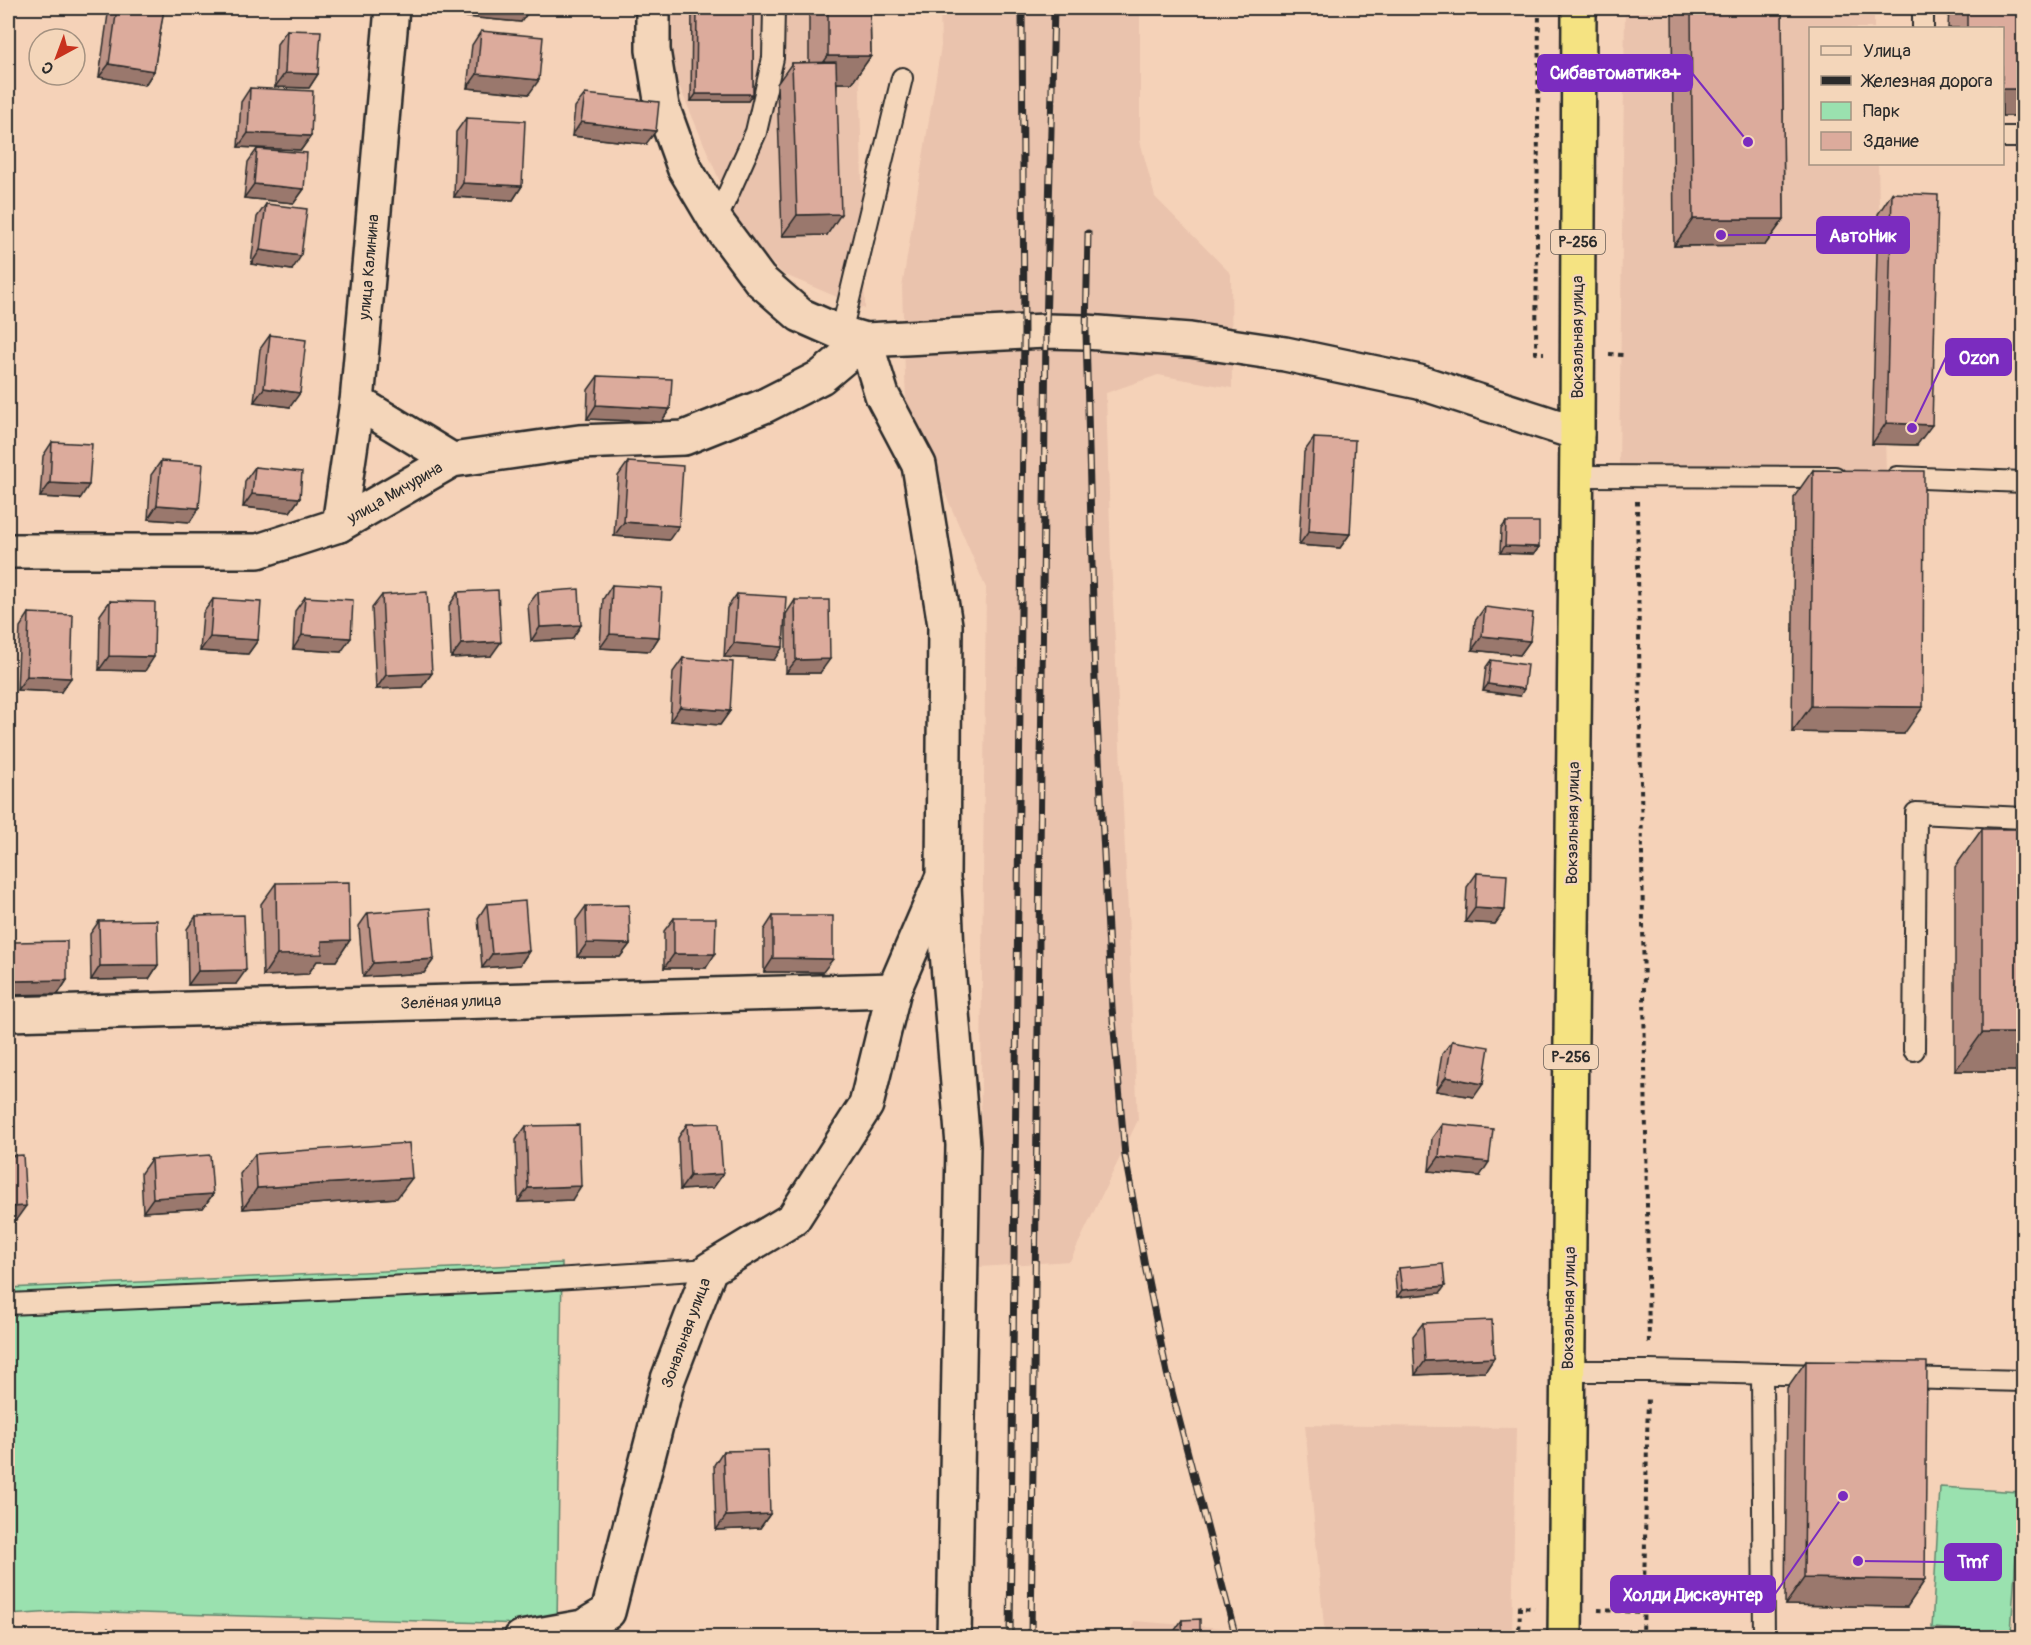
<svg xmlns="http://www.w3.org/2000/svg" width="2031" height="1645" viewBox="0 0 2031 1645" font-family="Pangolin,sans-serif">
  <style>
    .built { fill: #eac3ad }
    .green { fill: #9ae1af; stroke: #62866d; stroke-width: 1.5 }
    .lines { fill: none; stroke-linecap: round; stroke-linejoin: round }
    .service-casing { stroke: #2b2b2b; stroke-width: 24 }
    .minor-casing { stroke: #2b2b2b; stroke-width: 38 }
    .tertiary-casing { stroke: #2b2b2b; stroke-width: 38 }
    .trunk-casing { stroke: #2b2b2b; stroke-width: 38 }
    .path { stroke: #2b2b2b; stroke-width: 4; stroke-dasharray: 4.5 4.5; stroke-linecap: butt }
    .service { stroke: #f4d6ba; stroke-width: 20 }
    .minor { stroke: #f4d6ba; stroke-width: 33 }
    .tertiary { stroke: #f4d6ba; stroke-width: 33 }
    .trunk { stroke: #f5e382; stroke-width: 33 }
    .rail-casing { stroke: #2b2b2b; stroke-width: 7 }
    .rail { stroke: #f4d6ba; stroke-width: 4.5; stroke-dasharray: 14; stroke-linecap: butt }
    .wall { fill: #bd9386; stroke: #2b2b2b; stroke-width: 1.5 }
    .shaded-wall { fill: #9a786d; stroke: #2b2b2b; stroke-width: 1.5 }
    .building { fill: #dcab9c; stroke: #2b2b2b; stroke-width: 1.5 }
    .labels { text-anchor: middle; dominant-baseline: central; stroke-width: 4.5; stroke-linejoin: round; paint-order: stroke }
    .shield { fill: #f4d6ba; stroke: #675e56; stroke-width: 1.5 }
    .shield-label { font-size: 15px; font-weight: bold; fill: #2b2b2b }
    .street-label { font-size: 16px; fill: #2b2b2b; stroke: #f4d6ba }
    .leader { fill: none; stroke: #7b2cbf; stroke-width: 2 }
    .callout-dot { fill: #7b2cbf; stroke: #f4d6ba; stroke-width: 2 }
    .callout { fill: #7b2cbf; stroke: #7b2cbf; stroke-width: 2 }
    .callout-label { font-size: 18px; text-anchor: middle; font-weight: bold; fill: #fff }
  </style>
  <rect width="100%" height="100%" fill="#f5d2b8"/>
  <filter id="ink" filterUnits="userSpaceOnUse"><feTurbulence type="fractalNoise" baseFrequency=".0167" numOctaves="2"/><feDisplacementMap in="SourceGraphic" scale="12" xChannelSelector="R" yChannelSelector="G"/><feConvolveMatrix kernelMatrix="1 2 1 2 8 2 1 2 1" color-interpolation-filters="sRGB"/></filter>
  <g filter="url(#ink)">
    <g class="built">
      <path d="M663 8H858L865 309 783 274 741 231 663 48Z"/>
      <path d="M940 8H1140V141L1155 197 1231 274 1232 388 1158 375 1106 393 1111 560 1138 1120 1070 1261 979 1267 986 588 906 403 902 288 941 46Z"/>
      <path d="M1625 8H1874V28H1810V164H1878L1886 474 1619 466Z"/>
      <path d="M1305 1425 1516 1428 1512 1637H1325Z"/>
      <path d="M1134 1621 1223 1628 1225 1637 1131 1638Z"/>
    </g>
    <g class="green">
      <path d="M562 1263 557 1625 70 1611 8 1615V1288Z"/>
      <path d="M1940 1487 2020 1492 2011 1633 1932 1628Z"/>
    </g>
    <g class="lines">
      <g class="service-casing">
        <g id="service">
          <path d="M1923 28V8"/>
          <path d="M2002 137H2024"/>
          <path d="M716 221 756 132 773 58 774 8"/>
          <path d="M841 333 902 78"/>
          <path d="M1577 476 1835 477"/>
          <path d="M1897 477 2024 482"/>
          <path d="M1914 1050 1916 813 2024 818"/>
          <path d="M8 1304 539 1280 710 1269"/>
          <path d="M1568 1371H1649L1823 1375"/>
          <path d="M1762 1374 1764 1638"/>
          <path d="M1901 1378 2024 1381"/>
        </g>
      </g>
      <g class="minor-casing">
        <g id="minor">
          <path d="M357 402 452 460"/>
          <path d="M339 525 357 402 392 8"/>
          <path d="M8 551H258L339 525 452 460 579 442 684 438 764 406 821 377 865 340 882 395 919 465 945 625 943 876 894 990 866 1105 793 1219 710 1269 668 1379 608 1612 583 1627 521 1638"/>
          <path d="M944 884 947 952 963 1145 954 1638"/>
          <path d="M8 1014 894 990"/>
        </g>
      </g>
      <g class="tertiary-casing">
        <path id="tertiary" d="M653 8V50L662 106 684 167 716 221 760 280 800 315 841 333 865 340 1046 331 1086 332 1190 340 1285 354 1419 382 1577 433"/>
      </g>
      <g class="trunk-casing">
        <path id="trunk" d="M1565 1638 1577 433 1579 8"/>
      </g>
      <g class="path">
        <path d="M1539 8 1536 353H1544"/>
        <path d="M1609 354 1623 355"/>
        <path d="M1637 501 1649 1346"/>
        <path d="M1598 1610 1643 1612"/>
        <path d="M1519 1638 1520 1607 1534 1608"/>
        <path d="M1643 1638 1648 1395"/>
      </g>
      <use href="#service" class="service"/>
      <use href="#minor" class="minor"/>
      <use href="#tertiary" class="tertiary"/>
      <use href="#trunk" class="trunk"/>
      <g class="rail-casing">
        <g id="rail">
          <path d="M1088 233 1086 332 1095 681 1112 1008 1125 1156 1145 1266 1167 1373 1236 1638"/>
          <path d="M1010 1638 1024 332 1022 8"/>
          <path d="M1031 1638 1046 331 1054 8"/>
        </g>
      </g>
      <use href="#rail" class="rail"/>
    </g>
    <g class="wall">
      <path d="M113 8H164L154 71 145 85 99 77 108 14Z"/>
      <path d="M468 8H531L521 22 467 17Z"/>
      <path d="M692 8H753V94L748 101H691Z"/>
      <path d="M809 8H870L871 56 852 83H837L827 235 782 236 777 84 792 63H809Z"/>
      <path d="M1672 8H1782L1784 219 1765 245 1674 246Z"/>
      <path d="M1949 8H2024L2014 116H2002V28H1948Z"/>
      <path d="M287 30 318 74 309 88 275 87 277 44Z"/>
      <path d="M481 31 529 94 467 88 472 45Z"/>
      <path d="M250 88 311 136 301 150 238 147 241 102Z"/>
      <path d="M585 94 646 144 572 136 575 107Z"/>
      <path d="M466 118 522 186 513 200 454 197 456 132Z"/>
      <path d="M257 149 304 189 294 203 244 198 248 162Z"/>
      <path d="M1892 193 1917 445 1872 444 1878 214Z"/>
      <path d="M266 204 292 270 251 264 257 217Z"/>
      <path d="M270 335 290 407 254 402 260 349Z"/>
      <path d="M598 376 670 409 661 422 587 419 588 390Z"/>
      <path d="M1314 438 1350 534 1340 548 1299 545 1304 452Z"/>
      <path d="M52 442 80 499 40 497 43 456Z"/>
      <path d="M161 461 190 522 148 519 151 475Z"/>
      <path d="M628 462 669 540 614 536 618 476Z"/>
      <path d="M255 467 300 498 290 512 243 507 245 481Z"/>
      <path d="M1813 470 1904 734 1792 732 1794 497Z"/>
      <path d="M1506 522 1539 547 1534 554 1500 553 1501 529Z"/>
      <path d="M612 585 659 637 650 651 600 648 603 599Z"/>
      <path d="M458 592 491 656 451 658 449 606Z"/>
      <path d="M538 592 581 625 572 639 531 641 528 605Z"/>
      <path d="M737 594 774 660 724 657 727 608Z"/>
      <path d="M382 595 432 673 422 687 376 689 372 608Z"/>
      <path d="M305 597 341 652 293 649 295 611Z"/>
      <path d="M213 599 258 640 248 654 200 651 203 613Z"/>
      <path d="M795 600 820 673H786V614Z"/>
      <path d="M110 601 145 671 99 670 100 615Z"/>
      <path d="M1485 607 1530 641 1520 655 1472 650 1475 621Z"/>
      <path d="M29 613 61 692 17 690 20 627Z"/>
      <path d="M683 658 730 711 720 725 670 721 673 672Z"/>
      <path d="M1491 660 1520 696 1483 691 1486 667Z"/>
      <path d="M1982 829 2022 1071H1955V867Z"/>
      <path d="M1477 873 1505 910 1495 924 1465 922 1467 887Z"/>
      <path d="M276 883 350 940 336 961H317L308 974 263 976 261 904Z"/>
      <path d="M487 904 529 951 520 965 482 968 478 918Z"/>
      <path d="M586 906 630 944 620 957H577L576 920Z"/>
      <path d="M368 913 434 959 424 973 363 977 359 926Z"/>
      <path d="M196 916 236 984 188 985 187 929Z"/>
      <path d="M773 916 823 972H764V930Z"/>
      <path d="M674 918 706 968H664V931Z"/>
      <path d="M99 921 158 965 149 979 91 980 90 934Z"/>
      <path d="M14 942 67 980 58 994 8 995V951Z"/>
      <path d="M1452 1041 1474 1097 1436 1091 1442 1054Z"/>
      <path d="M687 1124 723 1174 713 1188 680 1190 678 1138Z"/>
      <path d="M1442 1124 1480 1176 1429 1171 1432 1138Z"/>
      <path d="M526 1126 572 1200 518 1202 516 1140Z"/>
      <path d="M255 1154 397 1198 243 1209 240 1174Z"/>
      <path d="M151 1159 213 1194 203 1208 143 1212 141 1173Z"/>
      <path d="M1399 1268 1440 1293 1397 1297 1395 1275Z"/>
      <path d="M1423 1323 1494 1358 1485 1372 1415 1375 1413 1336Z"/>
      <path d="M1806 1361 1925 1580 1907 1607 1785 1605 1787 1388Z"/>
      <path d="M723 1451 770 1514 760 1528 716 1530 714 1465Z"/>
      <path d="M1182 1620 1200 1638H1173V1633Z"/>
    </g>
    <g class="shaded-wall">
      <path d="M474 8H531L521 22 467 17Z"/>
      <path d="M828 56H871L852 83H809Z"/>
      <path d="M109 64 154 71 145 85 99 77Z"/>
      <path d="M285 73 318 74 309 88 275 87Z"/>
      <path d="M477 74 539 80 529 94 467 88Z"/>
      <path d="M2002 89H2024V102L2014 116H2002Z"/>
      <path d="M696 94H753L748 101H691Z"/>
      <path d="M581 122 656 131 646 144 572 136Z"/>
      <path d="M248 133 311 136 301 150 238 147Z"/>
      <path d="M463 183 522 186 513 200 454 197Z"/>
      <path d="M254 184 304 189 294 203 244 198Z"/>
      <path d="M841 214 827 235 782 236 797 215Z"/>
      <path d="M1693 219H1784L1765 245 1674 246Z"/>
      <path d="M260 250 301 256 292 270 251 264Z"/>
      <path d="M264 388 300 393 290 407 254 402Z"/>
      <path d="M596 405 670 409 661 422 587 419Z"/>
      <path d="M1886 423 1932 425 1917 445 1872 444Z"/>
      <path d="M50 483 89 485 80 499 40 497Z"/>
      <path d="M252 494 300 498 290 512 243 507Z"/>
      <path d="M157 505 199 508 190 522 148 519Z"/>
      <path d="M624 522 679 526 669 540 614 536Z"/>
      <path d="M1309 531 1350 534 1340 548 1299 545Z"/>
      <path d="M1505 546 1539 547 1534 554 1500 553Z"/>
      <path d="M581 625 572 639 531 641 540 627Z"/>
      <path d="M610 634 659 637 650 651 600 648Z"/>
      <path d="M302 635 351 638 341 652 293 649Z"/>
      <path d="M1482 636 1530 641 1520 655 1472 650Z"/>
      <path d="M210 637 258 640 248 654 200 651Z"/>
      <path d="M501 642 491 656 451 658 461 644Z"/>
      <path d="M734 643 783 647 774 660 724 657Z"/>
      <path d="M109 656 154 657 145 671 99 670Z"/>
      <path d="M830 659 820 673H786L796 660Z"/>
      <path d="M432 673 422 687 376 689 386 675Z"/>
      <path d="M27 676 71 678 61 692 17 690Z"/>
      <path d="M1488 684 1524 689 1520 696 1483 691Z"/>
      <path d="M1811 706 1923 707 1904 734 1792 732Z"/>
      <path d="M680 707 730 711 720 725 670 721Z"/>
      <path d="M1475 908 1505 910 1495 924 1465 922Z"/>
      <path d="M350 940 336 961H317L308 974 263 976 277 955 322 941Z"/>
      <path d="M587 943 630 944 620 957H577Z"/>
      <path d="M529 951 520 965 482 968 492 954Z"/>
      <path d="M674 954H715L706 968H664Z"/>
      <path d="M773 958 833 959 823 972H764Z"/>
      <path d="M434 959 424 973 363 977 373 963Z"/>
      <path d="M158 965 149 979 91 980 100 966Z"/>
      <path d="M246 970 236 984 188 985 198 971Z"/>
      <path d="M67 980 58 994 8 995V991L14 981Z"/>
      <path d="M1982 1033H2024V1069L2022 1071H1955Z"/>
      <path d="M1446 1077 1483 1084 1474 1097 1436 1091Z"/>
      <path d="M1439 1157 1489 1162 1480 1176 1429 1171Z"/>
      <path d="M723 1174 713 1188 680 1190 690 1176Z"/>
      <path d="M412 1178 397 1198 243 1209 257 1188Z"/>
      <path d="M581 1186 572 1200 518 1202 528 1188Z"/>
      <path d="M213 1194 203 1208 143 1212 153 1198Z"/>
      <path d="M26 1206 16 1220H8V1207Z"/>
      <path d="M1445 1286 1440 1293 1397 1297 1402 1290Z"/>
      <path d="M1494 1358 1485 1372 1415 1375 1425 1361Z"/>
      <path d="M770 1514 760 1528 716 1530 726 1516Z"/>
      <path d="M1804 1578 1925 1580 1907 1607 1785 1605Z"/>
    </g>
    <g class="building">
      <path d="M117 8H164L154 71 109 64Z"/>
      <path d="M697 8H753V94H696Z"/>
      <path d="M828 8H870L871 56H828Z"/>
      <path d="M1691 8H1782L1784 219H1693Z"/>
      <path d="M1967 8H2024V89H2002V28H1967Z"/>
      <path d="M287 30 321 31 318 74 285 73Z"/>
      <path d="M481 31 543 37 539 80 477 74Z"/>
      <path d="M836 62 841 214 797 215 792 63Z"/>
      <path d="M250 88 313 91 311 136 248 133Z"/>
      <path d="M585 94 659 102 656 131 581 122Z"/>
      <path d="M466 118 525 121 522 186 463 183Z"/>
      <path d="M257 149 307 153 304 189 254 184Z"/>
      <path d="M1892 193 1938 195 1932 425 1886 423Z"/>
      <path d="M266 204 307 209 301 256 260 250Z"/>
      <path d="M270 335 306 340 300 393 264 388Z"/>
      <path d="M598 376 672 379 670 409 596 405Z"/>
      <path d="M1314 438 1355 440 1350 534 1309 531Z"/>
      <path d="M52 442 92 444 89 485 50 483Z"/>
      <path d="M161 461 203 464 199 508 157 505Z"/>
      <path d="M628 462 683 466 679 526 624 522Z"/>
      <path d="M255 467 302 472 300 498 252 494Z"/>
      <path d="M1813 470 1924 471 1923 707 1811 706Z"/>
      <path d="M1506 522H1539V547L1505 546Z"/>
      <path d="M612 585 662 588 659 637 610 634Z"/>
      <path d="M579 589 581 625 540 627 538 592Z"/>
      <path d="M498 590 501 642 461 644 458 592Z"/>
      <path d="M427 592 432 673 386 675 382 595Z"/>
      <path d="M737 594 786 597 783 647 734 643Z"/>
      <path d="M305 597 353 600 351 638 302 635Z"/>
      <path d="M213 599 261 602 258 640 210 637Z"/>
      <path d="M795 600H829L830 659 796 660Z"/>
      <path d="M110 601 155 602 154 657 109 656Z"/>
      <path d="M1485 607 1533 613 1530 641 1482 636Z"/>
      <path d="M29 613 73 615 71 678 27 676Z"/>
      <path d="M683 658 733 662 730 711 680 707Z"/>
      <path d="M1491 660 1527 665 1524 689 1488 684Z"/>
      <rect x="1982" y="829" width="42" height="204"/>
      <path d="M1477 873 1507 875 1505 910 1475 908Z"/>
      <path d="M349 882 350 940 322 941V954L277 955 276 883Z"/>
      <path d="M525 901 529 951 492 954 487 904Z"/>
      <path d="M629 905 630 944 587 943 586 906Z"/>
      <path d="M430 908 434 959 373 963 368 913Z"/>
      <path d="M244 915 246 970 198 971 196 916Z"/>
      <path d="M773 916H833V959L773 958Z"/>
      <path d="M674 918H716L715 954H674Z"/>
      <path d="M157 920 158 965 100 966 99 921Z"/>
      <path d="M67 941V980L14 981V942Z"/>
      <path d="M1452 1041 1489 1047 1483 1084 1446 1077Z"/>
      <path d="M719 1123 723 1174 690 1176 687 1124Z"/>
      <path d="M1442 1124 1493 1129 1489 1162 1439 1157Z"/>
      <path d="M579 1125 581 1186 528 1188 526 1126Z"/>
      <path d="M409 1143 412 1178 257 1188 255 1154Z"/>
      <path d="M23 1155 26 1206 8 1207V1156Z"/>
      <path d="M210 1155 213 1194 153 1198 151 1159Z"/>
      <path d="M1443 1264 1445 1286 1402 1290 1399 1268Z"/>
      <path d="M1492 1320 1494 1358 1425 1361 1423 1323Z"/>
      <path d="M1806 1361 1927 1362 1925 1580 1804 1578Z"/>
      <path d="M768 1450 770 1514 726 1516 723 1451Z"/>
      <path d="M1200 1619V1638H1183L1182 1620Z"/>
      <path d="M108 1628 113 1638H91Z"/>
    </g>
  </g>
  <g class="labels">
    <g class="shield">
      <rect x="1551" y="230" width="54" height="24" rx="4.5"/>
      <rect x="1544" y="1045" width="54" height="24" rx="4.5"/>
    </g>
    <g class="shield-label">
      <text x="1578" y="242">Р-256</text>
      <text x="1571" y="1057">Р-256</text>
    </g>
    <g class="street-label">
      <text transform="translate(369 267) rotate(-85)">улица Калинина</text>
      <text transform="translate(1578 337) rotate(-90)">Вокзальная улица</text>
      <text transform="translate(395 493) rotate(-30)">улица Мичурина</text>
      <text transform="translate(1573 823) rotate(-89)">Вокзальная улица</text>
      <text transform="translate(451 1002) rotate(-2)">Зелёная улица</text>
      <text transform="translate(1569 1308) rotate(-89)">Вокзальная улица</text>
      <text transform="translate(686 1333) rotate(-70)">Зональная улица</text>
    </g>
  </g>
  <path class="leader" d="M1748 142L1692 73M1721 235L1817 235M1912 428L1946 357M1858 1561L1945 1562M1843 1496L1775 1594"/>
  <g class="callout-dot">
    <circle cx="1748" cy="142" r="6"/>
    <circle cx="1721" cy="235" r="6"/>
    <circle cx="1912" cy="428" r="6"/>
    <circle cx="1858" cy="1561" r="6"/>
    <circle cx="1843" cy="1496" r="6"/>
  </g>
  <g class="callout">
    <rect x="1538" y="55" width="154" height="36" rx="6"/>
    <rect x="1817" y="217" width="92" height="36" rx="6"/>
    <rect x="1946" y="339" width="65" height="36" rx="6"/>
    <rect x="1945" y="1544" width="56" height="36" rx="6"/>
    <rect x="1611" y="1576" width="164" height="36" rx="6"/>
  </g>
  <g class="callout-label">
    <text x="1615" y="79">Сибавтоматика+</text>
    <text x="1863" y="242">АвтоНик</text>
    <text x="1979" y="364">Ozon</text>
    <text x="1973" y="1568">Tmf</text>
    <text x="1693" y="1601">Холди Дискаунтер</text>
  </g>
  <rect width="2031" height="1645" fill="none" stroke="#f4d6ba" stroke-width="30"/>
  <rect x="15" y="15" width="2001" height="1615" fill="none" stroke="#2b2b2b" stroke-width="2" filter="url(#ink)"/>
  <rect x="1809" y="27" width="195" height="138" fill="#f4d6ba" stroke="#a49281" stroke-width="1.5"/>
  <rect x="1821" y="46" width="30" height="9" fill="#f4d6ba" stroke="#a49281" stroke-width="1.5"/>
  <text x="1863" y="57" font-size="18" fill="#2b2b2b">Улица</text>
  <rect x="1821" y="76" width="30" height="9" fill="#2b2b2b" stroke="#a49281" stroke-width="1.5"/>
  <text x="1863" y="87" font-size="18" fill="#2b2b2b">Железная дорога</text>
  <rect x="1821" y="102" width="30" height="18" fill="#9ae1af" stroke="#a49281" stroke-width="1.5"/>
  <text x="1863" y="117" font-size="18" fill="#2b2b2b">Парк</text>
  <rect x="1821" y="132" width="30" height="18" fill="#dcab9c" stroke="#a49281" stroke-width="1.5"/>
  <text x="1863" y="147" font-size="18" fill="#2b2b2b">Здание</text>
  <g transform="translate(57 57) rotate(221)"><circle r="28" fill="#f4d6ba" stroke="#a49281" stroke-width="1.5"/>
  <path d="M0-4.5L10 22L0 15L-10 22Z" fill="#c8321e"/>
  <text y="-9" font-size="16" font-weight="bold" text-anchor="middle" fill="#2b2b2b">С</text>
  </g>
</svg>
